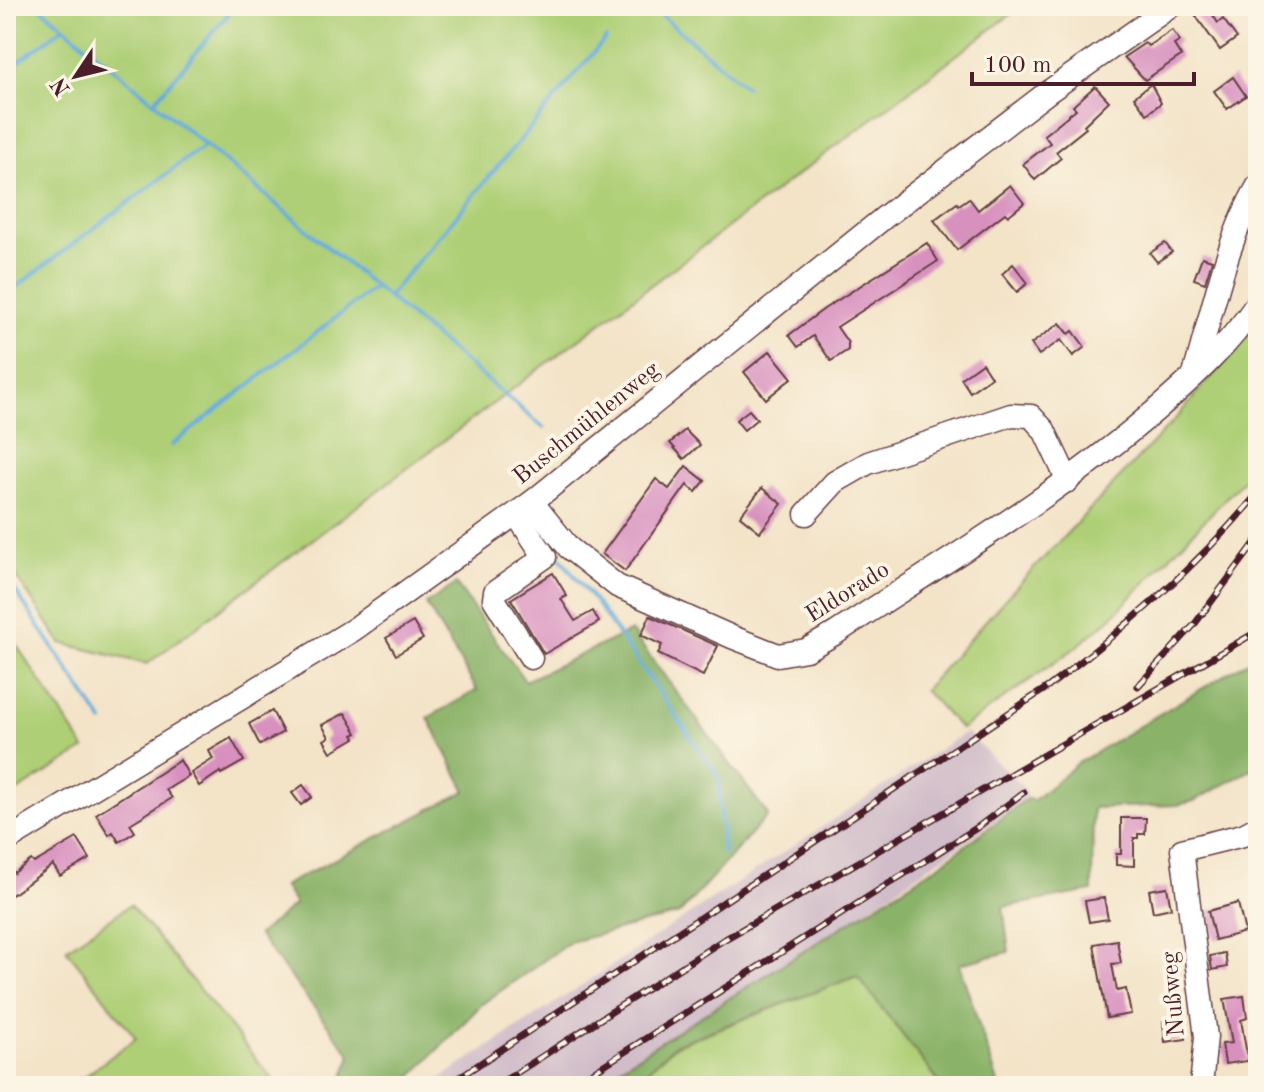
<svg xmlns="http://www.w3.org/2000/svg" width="1264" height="1092" viewBox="0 0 1264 1092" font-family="'Old Standard TT',serif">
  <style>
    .industrial { fill: #d1bdc9 }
    .green { fill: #aecf76; stroke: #7c7750; stroke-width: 2 }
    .forest { fill: #8ab267; stroke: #6a6849; stroke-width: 2 }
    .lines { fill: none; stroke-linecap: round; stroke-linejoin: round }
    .stream { stroke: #61aad9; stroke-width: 4 }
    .building { fill: #d890bf }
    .minor-casing { stroke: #633c42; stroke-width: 25 }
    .minor { stroke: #fff; stroke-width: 22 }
    .rail-casing { stroke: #4a1f2b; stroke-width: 7 }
    .rail { stroke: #fcf5e5; stroke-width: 4; stroke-dasharray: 12; stroke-linecap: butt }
    .labels { text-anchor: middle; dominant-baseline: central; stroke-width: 8; stroke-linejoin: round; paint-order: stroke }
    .street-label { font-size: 24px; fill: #4a1f2b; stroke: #fcf5e5 }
  </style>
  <rect width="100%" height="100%" fill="#fcf5e5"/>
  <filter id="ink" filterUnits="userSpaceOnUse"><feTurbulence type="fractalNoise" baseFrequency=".0125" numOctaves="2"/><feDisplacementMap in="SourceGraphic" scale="16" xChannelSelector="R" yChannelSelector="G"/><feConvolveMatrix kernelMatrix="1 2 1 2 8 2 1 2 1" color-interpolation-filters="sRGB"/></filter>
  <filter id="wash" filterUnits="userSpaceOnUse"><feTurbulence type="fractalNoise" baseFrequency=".006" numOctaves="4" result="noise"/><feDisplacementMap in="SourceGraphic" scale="32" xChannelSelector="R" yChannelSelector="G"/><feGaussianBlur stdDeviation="1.8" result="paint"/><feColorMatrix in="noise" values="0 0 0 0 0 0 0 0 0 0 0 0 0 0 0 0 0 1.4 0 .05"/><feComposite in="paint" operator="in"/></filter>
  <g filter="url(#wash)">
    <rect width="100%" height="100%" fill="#f3e3c7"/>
    <path class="industrial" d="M966 732 1025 789 1027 799 811 948 591 1086H429Z"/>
    <g class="green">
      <path d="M6 6H1022L147 664 61 643 6 561Z"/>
      <path d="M1258 321V460L1245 478 1112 617 1075 648 961 729 924 690 1006 598 1178 416Z"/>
      <path d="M6 629 85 749 6 798Z"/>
      <path d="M130 905 151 930 278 1086H72L136 1038 66 949Z"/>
      <path d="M857 976 942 1086H630L676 1045Z"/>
    </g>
    <g class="forest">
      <path d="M456 584 525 681 631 631 768 815 679 914 570 942 482 1004 402 1086H341L351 1055 258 935 295 904 283 886 466 791 428 718 477 690 426 604Z"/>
      <path d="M1258 655V715L1252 718 1258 730V766L1194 801 1177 805 1093 808 1092 891 1003 907 1009 952 959 964 999 1086H942L857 976 676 1044 630 1086H591L938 866 1027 799 1034 800 1078 763Z"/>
    </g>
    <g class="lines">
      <g class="stream">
        <path d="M39 6 544 428"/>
        <path d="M650 6 746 87"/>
        <path d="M6 71 64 27"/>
        <path d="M154 102 235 6"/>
        <path d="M12 290 205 145"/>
        <path d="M388 297 606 38"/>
        <path d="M172 445 375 287"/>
        <path d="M546 540 597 604 718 776 723 853"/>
        <path d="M6 577 103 722"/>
      </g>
    </g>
    <g id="blocks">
      <g class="building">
        <path d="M1202 6H1207L1218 23 1223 19 1237 38 1220 50 1193 12Z"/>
        <path d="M1172 30 1180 41 1174 45 1181 56 1145 80 1124 57 1145 43 1148 46Z"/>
        <path d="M1233 77 1246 96 1227 109 1214 91Z"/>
        <path d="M1151 84 1161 103 1147 114 1134 97Z"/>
        <path d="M1095 86 1109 101 1084 125 1086 128 1056 152 1061 158 1035 180 1023 164 1050 143 1044 135 1076 109 1073 106Z"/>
        <path d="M1010 185 1024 203 1008 216 1005 213 957 250 934 220 957 203 959 205 969 198 978 210Z"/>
        <path d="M927 243 938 261 837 327 848 343V350L831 361 813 336 798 347 789 335 824 309Z"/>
        <path d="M1165 243 1172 252 1157 262 1150 253Z"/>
        <path d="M1202 257 1212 260 1205 283 1194 279Z"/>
        <path d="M1013 264 1028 283 1017 292 1002 274Z"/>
        <path d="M1060 323 1069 334 1073 331 1085 347 1073 356 1061 340 1039 355 1031 344Z"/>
        <path d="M770 351 792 378 766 399 744 372Z"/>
        <path d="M982 363 991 377 970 392 961 378Z"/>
        <path d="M749 410 757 419 744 430 736 420Z"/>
        <path d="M685 430 700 445 684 459 670 443Z"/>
        <path d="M686 466 705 481 696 492 687 485 625 571 602 554 656 479 669 489Z"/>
        <path d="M762 488 782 504 760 532 740 516Z"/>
        <path d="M553 573 567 596 561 599 575 621 593 611 599 622 544 654 511 599Z"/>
        <path d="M650 616 718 646 703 676 658 654 662 645 641 635Z"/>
        <path d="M413 622 423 639 396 655 386 638Z"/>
        <path d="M272 711 283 732 260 745 249 724Z"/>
        <path d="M345 713 357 733 353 735 355 738 331 752 324 740 329 737 322 725Z"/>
        <path d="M231 738 244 761 221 774 220 772 199 786 191 773 213 759 209 751Z"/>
        <path d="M180 760 189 776 166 790 172 798 130 824 135 832 119 842 113 832 109 835 96 814Z"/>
        <path d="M303 785 312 797 301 805 292 793Z"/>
        <path d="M1121 818H1146L1145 834H1138V838H1134V866L1116 865V854H1121Z"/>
        <path d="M77 838 90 859 60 876 53 865 6 899V860L14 873 31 860 34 863Z"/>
        <path d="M1167 887 1171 908 1153 912 1149 890Z"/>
        <path d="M1104 898 1108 919 1089 922 1085 901Z"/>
        <path d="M1238 903 1245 932 1215 940 1208 911Z"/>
        <path d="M1117 940 1121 963 1112 964 1117 991 1126 989 1131 1014 1107 1018 1094 944Z"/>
        <path d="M1225 953 1227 967 1212 970 1210 956Z"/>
        <path d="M1244 996 1247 1018 1241 1020 1248 1061 1225 1064 1222 1044 1232 1043 1224 999Z"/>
        <path d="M1184 1019 1186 1039 1165 1042 1163 1021Z"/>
      </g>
    </g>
  </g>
  <g filter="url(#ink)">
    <use href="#blocks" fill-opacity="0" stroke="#633c42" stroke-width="2"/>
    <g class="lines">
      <g class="minor-casing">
        <g id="minor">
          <path d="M1195 371C1212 313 1227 238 1258 186"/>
          <path d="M532 502 569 548 617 586 732 637 778 655 806 650 836 633C944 562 1058 495 1156 410 1192 379 1229 345 1256 305"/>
          <path d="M516 514 545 557 495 592 494 599 531 658"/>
          <path d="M806 514 835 482 868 463 1011 415 1031 416 1044 430 1068 481"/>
          <path d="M6 841 353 630 532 502 886 216 1048 92 1171 6"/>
          <path d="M1201 1086 1206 1037 1182 850 1243 835 1258 827"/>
        </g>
      </g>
      <use href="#minor" class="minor"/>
      <g class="rail-casing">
        <g id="rail">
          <path d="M1138 686 1194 625 1258 539"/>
          <path d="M446 1086 1048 687C1125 628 1196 568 1258 493"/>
          <path d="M496 1086 720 942 1258 631"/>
          <path d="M571 1086 978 827 1024 792"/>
        </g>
      </g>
      <use href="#rail" class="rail"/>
    </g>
  </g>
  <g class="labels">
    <g class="street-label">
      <text transform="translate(587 424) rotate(-39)">Buschmühlenweg</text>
      <text transform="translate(848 593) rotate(-32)">Eldorado</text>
      <text transform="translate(1174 994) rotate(-95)">Nußweg</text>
    </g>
  </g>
  <rect width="1264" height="1092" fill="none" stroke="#fcf5e5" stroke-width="32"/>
  <g transform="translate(76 76) rotate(235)" stroke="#fcf5e5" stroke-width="6" paint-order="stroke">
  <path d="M0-6L14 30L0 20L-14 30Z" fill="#4a1f2b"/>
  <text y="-12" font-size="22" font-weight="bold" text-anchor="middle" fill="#4a1f2b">N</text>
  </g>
  <path d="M972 72v12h222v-12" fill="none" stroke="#4a1f2b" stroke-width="4"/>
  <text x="984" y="72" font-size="24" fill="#4a1f2b" stroke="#fcf5e5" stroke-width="6" paint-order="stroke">100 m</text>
</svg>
